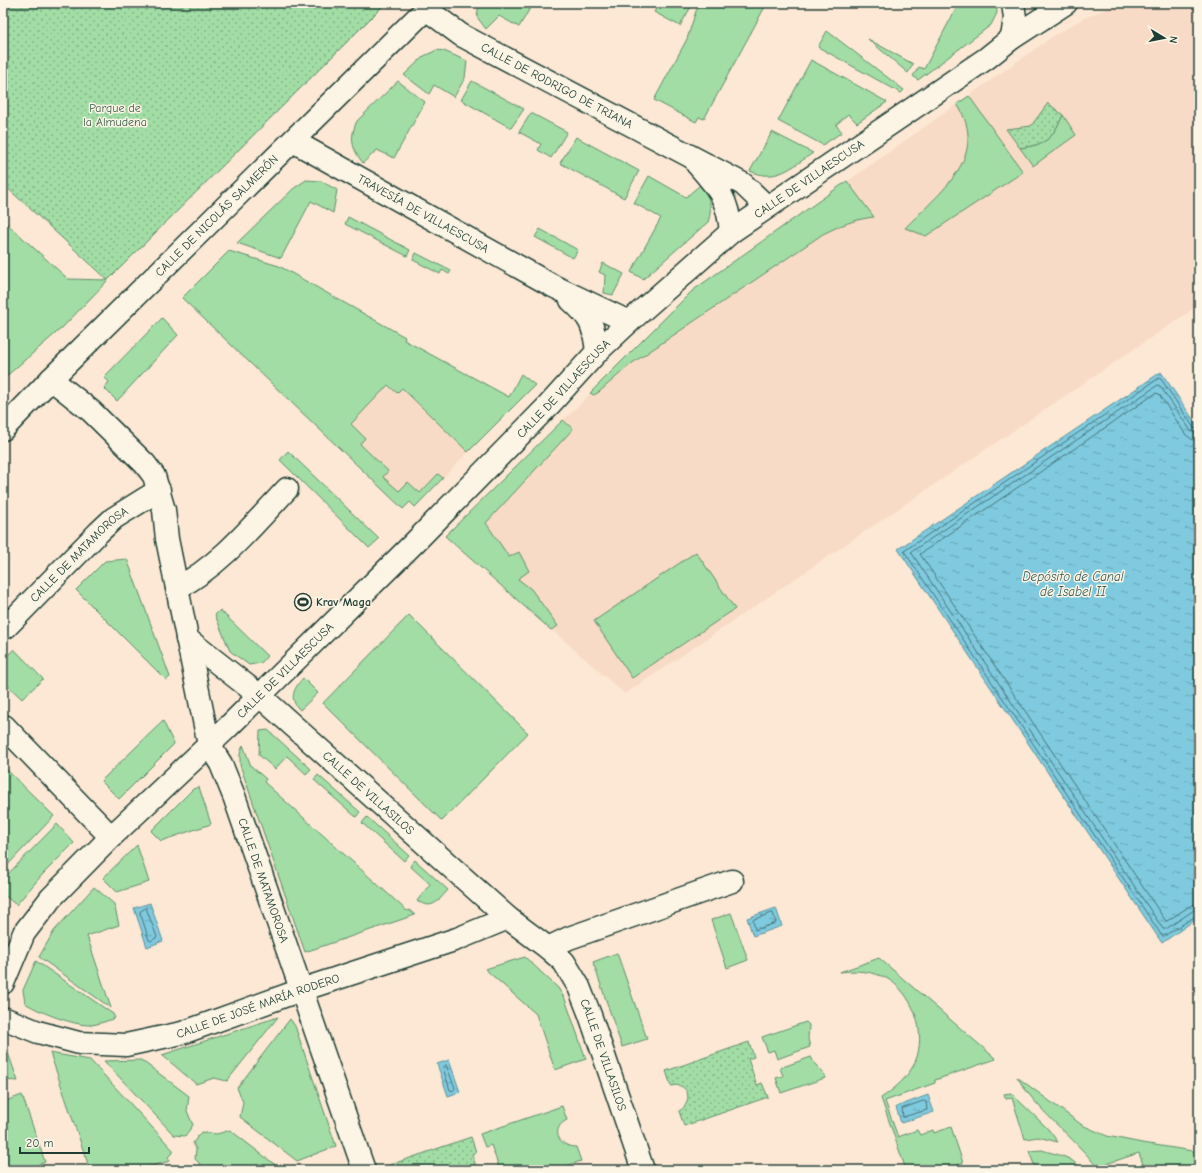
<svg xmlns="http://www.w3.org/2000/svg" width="1202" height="1173" viewBox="0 0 1202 1173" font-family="'Comic Neue',sans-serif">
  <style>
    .built { fill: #f8dbc6 }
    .green { fill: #a1dda5; stroke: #608d6c }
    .park { fill: url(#park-dots); stroke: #608d6c }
    .water { fill: url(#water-ripples); stroke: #59929b }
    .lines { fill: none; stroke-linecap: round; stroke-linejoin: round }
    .shore { stroke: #457578; stroke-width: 1 }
    .minor-casing { stroke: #1f3d34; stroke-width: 25 }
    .minor { stroke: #fcf5e5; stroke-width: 22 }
    .labels { text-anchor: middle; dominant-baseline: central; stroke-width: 3; stroke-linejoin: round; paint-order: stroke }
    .street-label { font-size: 12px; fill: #1f3d34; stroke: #fcf5e5 }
    .park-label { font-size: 12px; fill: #395d4b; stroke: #fcf5e5 }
    .poi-label { font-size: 12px; font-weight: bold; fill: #1f3d34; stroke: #fcf5e5; text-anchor: start }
    .water-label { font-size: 13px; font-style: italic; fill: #325956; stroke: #fcf5e5 }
  </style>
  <defs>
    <pattern id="park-dots" width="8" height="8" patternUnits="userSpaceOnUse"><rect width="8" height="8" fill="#a1dda5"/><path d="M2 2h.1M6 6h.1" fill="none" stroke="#83b487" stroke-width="1.8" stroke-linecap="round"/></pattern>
    <pattern id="water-ripples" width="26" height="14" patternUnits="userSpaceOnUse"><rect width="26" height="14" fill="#7fcadf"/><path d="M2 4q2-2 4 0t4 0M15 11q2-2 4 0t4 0" fill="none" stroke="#67a5b6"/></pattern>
  </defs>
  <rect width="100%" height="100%" fill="#fce8d4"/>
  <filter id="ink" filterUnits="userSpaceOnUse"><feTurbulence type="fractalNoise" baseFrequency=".025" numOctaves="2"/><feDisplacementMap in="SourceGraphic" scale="8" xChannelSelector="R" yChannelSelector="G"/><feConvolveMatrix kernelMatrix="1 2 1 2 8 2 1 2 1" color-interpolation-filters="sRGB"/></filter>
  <g filter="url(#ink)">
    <g class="built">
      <path d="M1120 3H1199V305L625 694 445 536 579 405 692 291 1055 35 1084 18Z"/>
      <path d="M361 359 396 393 401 388 468 452 415 507 410 502 403 509 306 416Z"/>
    </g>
    <g class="green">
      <path d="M479 3H533L519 27 499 16 486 29 477 17Z"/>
      <path d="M660 3H693L680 26 654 12Z"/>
      <path d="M701 3H767L704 119 699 117 696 122 654 100 687 39 696 11Z"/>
      <path d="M959 3H996L997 13 991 25 918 80 913 76 919 67 924 69Z"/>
      <path d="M827 31 904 90 901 93 818 47Z"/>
      <path d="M868 39 913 64 908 73Z"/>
      <path d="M437 50 444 51 467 61 465 78 454 97 434 85 429 94 404 75 424 56Z"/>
      <path d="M811 60 887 102 857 123 848 114 836 125 842 132 823 145 778 121Z"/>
      <path d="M398 81 425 102 394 158 377 150 363 163C352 149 349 138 357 121Z"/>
      <path d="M472 81 524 109 511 128 461 100Z"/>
      <path d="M969 96 1023 172 926 236 905 228C939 193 991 157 957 104Z"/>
      <path d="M531 113 567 132 551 158 538 150 541 144 519 132Z"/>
      <path d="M1063 115 1076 135 1033 166 1020 148C1047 144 1051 140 1063 115Z"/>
      <path d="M772 132 813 153C792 167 776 183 750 171Z"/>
      <path d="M576 137 639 171 624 198 560 163Z"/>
      <path d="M649 176 686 197 700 185C710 196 713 208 708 222L643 279 631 272 661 218 634 203Z"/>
      <path d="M306 180 321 181 337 190 333 213 311 201 281 258 237 243 293 189Z"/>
      <path d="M847 181 874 217C855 219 839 226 823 234L631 364 599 392 594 395 590 393 692 291Z"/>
      <path d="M348 217 410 250 407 256 345 224Z"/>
      <path d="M3 220 68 279 108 280 63 327 3 379Z"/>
      <path d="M540 229 578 250 573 258 535 237Z"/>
      <path d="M229 251 279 266 405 337 404 340 509 397 521 374 535 385 468 452 402 388 397 393 388 385 351 424 365 438 360 444 388 471 383 477 399 491 408 482 420 493 438 474 443 478 415 507 410 502 403 509 182 298Z"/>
      <path d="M416 253 451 271 449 274 442 270 440 274 413 260Z"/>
      <path d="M603 263 624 274 613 295 604 293 605 275 599 272Z"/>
      <path d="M162 318 178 335 117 401 104 388 109 382 104 377Z"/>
      <path d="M563 420 573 429 486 523 509 557 519 552 529 571 518 579 531 589 558 626 551 630 445 536Z"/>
      <path d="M288 451 379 539 369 548 280 460Z"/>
      <path d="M696 552 735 609 632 678 594 621Z"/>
      <path d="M127 559 170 677 166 680 76 590 105 561Z"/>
      <path d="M220 610 267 656 261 663 249 665 230 651 215 615Z"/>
      <path d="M409 615 528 733 442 821 323 703Z"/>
      <path d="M14 649 43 679 22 699 3 681V660Z"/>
      <path d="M303 678 318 693 300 710C288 699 294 688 303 678Z"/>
      <path d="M163 721 174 744 119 799 101 781Z"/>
      <path d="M268 730 311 769 306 774 287 756 275 769 259 755 260 731Z"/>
      <path d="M243 745 251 766 266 779 264 782 407 911 409 910 415 915 305 952 240 765V754Z"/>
      <path d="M3 766 54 816 3 870Z"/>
      <path d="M318 775 360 812 356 817 314 780Z"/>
      <path d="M199 787 211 824 161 841 151 831 193 789Z"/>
      <path d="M367 817 409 855 404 861 362 823Z"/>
      <path d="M57 824 74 843 42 875 16 905 3 894V879Z"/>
      <path d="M137 845 149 882 117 892 103 878Z"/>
      <path d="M415 860 448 890C437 902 433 910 417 901L430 884 410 866Z"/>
      <path d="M94 887 114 904 119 925 87 936 111 1008 39 957 54 931Z"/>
      <path d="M731 913 748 960 727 968 711 920Z"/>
      <path d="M617 953 647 1039 622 1047 593 962Z"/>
      <path d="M525 957 558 988 565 999 586 1059 555 1070 536 1014 485 969Z"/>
      <path d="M879 958 996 1059 935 1080V1083L885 1101 898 1137 917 1130 920 1135 933 1130 934 1133 951 1127 963 1163 944 1170H906L881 1098C893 1090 904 1081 912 1068 929 1040 916 996 888 979 873 971 856 970 840 972Z"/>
      <path d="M36 961 113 1014 115 1018C107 1021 99 1024 91 1025 75 1026 39 1012 25 1003L23 990Z"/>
      <path d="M278 1017 227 1081 214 1078 196 1084 162 1055Z"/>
      <path d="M290 1019 295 1026 336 1146 297 1161 240 1117 243 1102 237 1088Z"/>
      <path d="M806 1022 809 1025 808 1039 810 1047 777 1059 774 1050 768 1052 762 1037Z"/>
      <path d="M8 1053 18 1081 3 1080V1061Z"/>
      <path d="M50 1053 90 1060 174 1151 168 1157 170 1161 137 1170H90Z"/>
      <path d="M811 1057 815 1064 825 1075V1078L781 1093 776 1078 783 1076 780 1068Z"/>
      <path d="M141 1060 189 1096 187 1111 193 1125 185 1136 174 1135 104 1061Z"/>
      <path d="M1017 1077 1082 1125 1107 1136 1142 1143 1199 1152V1170H1145L1139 1153 1097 1167C1072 1135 1037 1111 1017 1077Z"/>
      <path d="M1011 1093 1048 1129 1058 1142 1038 1137 1025 1139 1012 1098 1006 1099 1004 1094Z"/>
      <path d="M22 1095 45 1162 24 1170H3V1102Z"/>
      <path d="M562 1106 567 1120C550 1128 558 1147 576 1147L581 1161 555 1170H500L491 1145 485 1147 480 1134Z"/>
      <path d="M230 1130 282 1170H206L195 1159 196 1149 193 1143 201 1132 217 1134Z"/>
      <path d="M1042 1150C1057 1155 1073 1156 1081 1170H1036L1029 1151Z"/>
    </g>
    <g class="park">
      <path d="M3 3H386L108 280 3 184Z"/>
      <path d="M1048 103 1063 115C1051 140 1047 144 1020 148L1006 129 1031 126Z"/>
      <path d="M749 1042 754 1057 748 1059 757 1085 762 1083 768 1097 684 1126 679 1111C694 1103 689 1081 671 1086L666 1071Z"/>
      <path d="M471 1137 476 1152 472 1154 477 1170H385L384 1167Z"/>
    </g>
    <g class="water">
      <path d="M1161 372 1199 428V917L1162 943 898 549Z"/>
      <path d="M150 903 163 941 147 947 134 908Z"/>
      <path d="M776 908 782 926 753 936 747 918Z"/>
      <path d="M449 1060 460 1092 448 1096 437 1064Z"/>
      <path d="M928 1095 934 1112 901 1123 896 1107Z"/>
    </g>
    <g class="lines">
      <g class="shore">
        <path d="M1199 430 1194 428 1161 379 1159 378 904 551 1162 936H1164L1199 914"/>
        <path d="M1199 435 1191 431 1160 386 1158 385 911 552 1163 929H1166L1194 910 1199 909"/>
        <path d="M1199 441 1193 440 1186 435 1159 394 1156 393 920 554 1165 920 1167 921 1190 906 1199 903"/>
        <path d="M146 908 157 937 151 941 149 940 140 912Z"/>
        <path d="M773 913 776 923 755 930 753 920Z"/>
        <path d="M446 1065 455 1088 453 1091 450 1090 443 1068Z"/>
        <path d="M924 1101 926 1102 927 1110 903 1117 902 1109Z"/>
      </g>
      <g class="minor-casing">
        <g id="minor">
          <path id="s1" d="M426 9 461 35 743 184 767 207"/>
          <path d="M1012 38 1015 18 1013 3"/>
          <path id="s2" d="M293 141 553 286 629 322"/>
          <path d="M697 164C719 189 728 199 731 232"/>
          <path d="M571 300C591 318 594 325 597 352"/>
          <path id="s3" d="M51 379 91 411 145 464 154 476 164 510 167 539 209 745 221 764 234 796 364 1170"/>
          <path id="s4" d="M3 429 51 379 432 3"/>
          <path d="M177 588C221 565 253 525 287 489"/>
          <path id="s5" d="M6 627 99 532 114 518 159 490"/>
          <path id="s6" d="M187 639 260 696 508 918 548 948 564 962 579 987 590 1015 643 1170"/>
          <path d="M4 726 111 837"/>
          <path d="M548 948 569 938 732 881"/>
          <path id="s7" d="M3 983 24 933 51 898 111 837 227 728 414 543 549 405 597 352 629 322 731 232 987 58 1012 38 1066 3"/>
          <path id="s8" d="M3 1018 38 1032 79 1043 126 1045 182 1033 301 990 457 939 508 918"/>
        </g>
      </g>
      <use href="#minor" class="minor"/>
    </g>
  </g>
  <defs>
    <g id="stadium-ring" transform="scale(0.9)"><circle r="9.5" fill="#fcf5e5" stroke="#1f3d34" stroke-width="1.5"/><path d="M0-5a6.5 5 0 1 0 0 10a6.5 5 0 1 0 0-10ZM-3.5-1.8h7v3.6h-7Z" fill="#1f3d34"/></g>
  </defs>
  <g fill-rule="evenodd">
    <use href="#stadium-ring" x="303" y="602"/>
  </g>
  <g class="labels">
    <g class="street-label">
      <text stroke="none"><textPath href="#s1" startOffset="152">CALLE DE RODRIGO DE TRIANA</textPath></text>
      <text stroke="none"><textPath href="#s7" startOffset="1145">CALLE DE VILLAESCUSA</textPath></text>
      <text stroke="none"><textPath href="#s2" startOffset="149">TRAVESÍA DE VILLAESCUSA</textPath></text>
      <text stroke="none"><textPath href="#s4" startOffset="302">CALLE DE NICOLÁS SALMERÓN</textPath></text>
      <text stroke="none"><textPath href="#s7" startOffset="821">CALLE DE VILLAESCUSA</textPath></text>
      <text stroke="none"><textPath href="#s5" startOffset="103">CALLE DE MATAMOROSA</textPath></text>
      <text stroke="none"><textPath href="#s7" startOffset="425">CALLE DE VILLAESCUSA</textPath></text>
      <text stroke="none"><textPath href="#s6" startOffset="238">CALLE DE VILLASILOS</textPath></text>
      <text stroke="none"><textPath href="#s3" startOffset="563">CALLE DE MATAMOROSA</textPath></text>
      <text stroke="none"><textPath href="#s8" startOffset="265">CALLE DE JOSÉ MARÍA RODERO</textPath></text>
      <text stroke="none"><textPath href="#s6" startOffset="598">CALLE DE VILLASILOS</textPath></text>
    </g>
    <g class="park-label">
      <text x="115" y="108">Parque de<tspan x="115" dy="14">la Almudena</tspan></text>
    </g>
    <g class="poi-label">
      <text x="316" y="602">Krav Maga</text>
    </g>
    <g class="water-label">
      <text x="1073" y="576">Depósito de Canal<tspan x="1073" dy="15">de Isabel II</tspan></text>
    </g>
  </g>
  <rect width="1202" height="1173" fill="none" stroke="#fcf5e5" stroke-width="16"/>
  <rect x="8" y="8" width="1186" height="1157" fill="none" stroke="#1f3d34" stroke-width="1.5" filter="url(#ink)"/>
  <g transform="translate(1164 38) rotate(100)" stroke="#fcf5e5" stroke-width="3" paint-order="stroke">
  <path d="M0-3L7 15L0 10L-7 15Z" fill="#1f3d34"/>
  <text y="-6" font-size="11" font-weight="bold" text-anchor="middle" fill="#1f3d34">N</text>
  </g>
  <path d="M20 1147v6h69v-6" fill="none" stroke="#1f3d34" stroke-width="2"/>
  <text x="26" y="1147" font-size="12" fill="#1f3d34" stroke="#fcf5e5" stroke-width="3" paint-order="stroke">20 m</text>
</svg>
